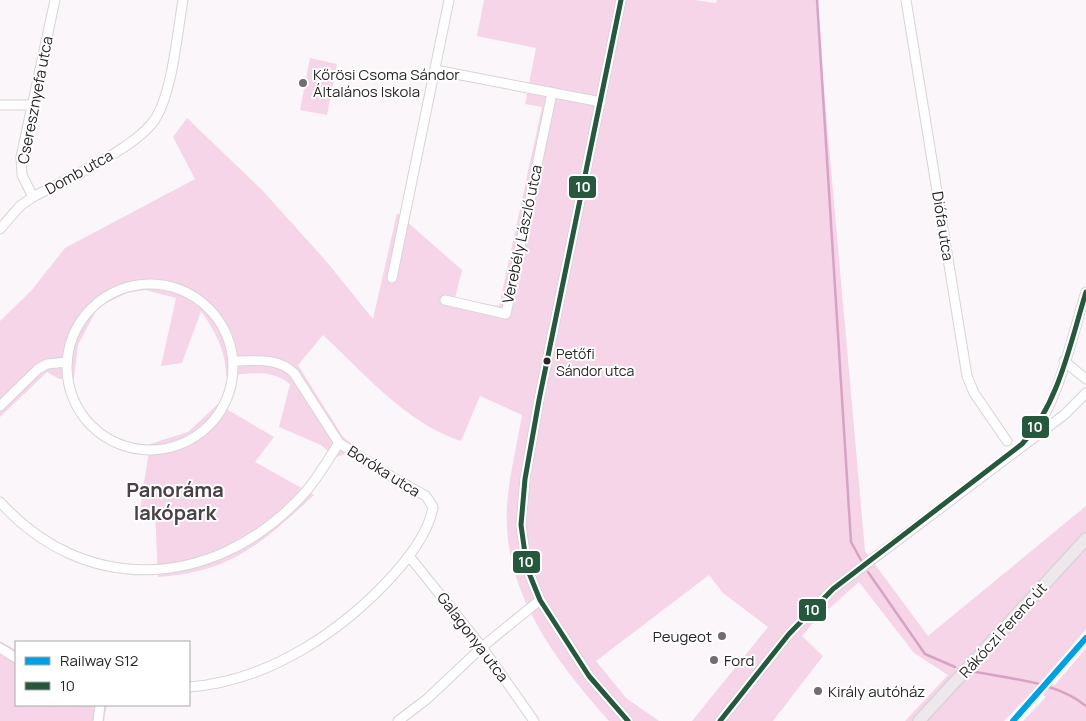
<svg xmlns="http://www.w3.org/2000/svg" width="1086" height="721" viewBox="0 0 1086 721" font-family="Manrope,sans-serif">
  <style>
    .green { fill: #f6d5e9 }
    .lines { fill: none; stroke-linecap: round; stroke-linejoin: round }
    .stream { stroke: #d7a3c4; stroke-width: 2.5 }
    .minor-casing { stroke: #d8d4d6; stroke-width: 11 }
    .major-casing { stroke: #d7d4d5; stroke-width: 14 }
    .minor { stroke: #fefefe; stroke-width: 9 }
    .major { stroke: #eee7eb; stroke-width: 11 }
    .bus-1-casing { stroke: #fff; stroke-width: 9 }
    .bus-1 { stroke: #26583d; stroke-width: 5 }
    .rail-1-casing { stroke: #fff; stroke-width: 10 }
    .rail-1 { stroke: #00a0e3; stroke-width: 6 }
    .poi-dot { fill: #726e70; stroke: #fff; stroke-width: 2 }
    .bus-dot { fill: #282526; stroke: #fff; stroke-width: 2 }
    .labels { text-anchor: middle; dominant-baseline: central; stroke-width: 4; stroke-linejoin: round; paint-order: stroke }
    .bus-label { font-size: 14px; fill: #282526; stroke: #fff; text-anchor: start }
    .poi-label { font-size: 15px; fill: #282526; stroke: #fff; text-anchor: start }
    .street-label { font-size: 15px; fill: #282526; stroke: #fff }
    .district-label { font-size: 20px; font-weight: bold; fill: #484145; stroke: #fff }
    .line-badge { stroke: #fff; stroke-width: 2 }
    .badge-label { font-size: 14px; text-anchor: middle; font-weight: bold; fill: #fff }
  </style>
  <rect width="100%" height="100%" fill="#fbf6f9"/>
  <g class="green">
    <path d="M484 0H695L716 3 717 0H816L865 551 928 636 1086 506V629L1043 680 1055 685 1086 648V721H1023L1046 697 1035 689 1004 721H905L948 675 914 653 859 582 814 622 802 636 823 656 773 721H692L768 627 723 593 709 575 596 661 626 698 659 721H609C555 660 502 592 507 506 509 476 517 445 522 415L480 396 461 441C407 424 364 373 323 335L298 365 343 437 352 444 343 455 335 457 321 445 279 427 290 384C271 368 248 374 226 376 226 351 215 331 201 311L182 363 161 366 176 298 145 290 127 293 98 307 78 345 74 379H59L47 372 0 417V321L31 291 65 248 195 179 173 137 187 118 263 191 326 261 373 319 397 213 462 270 455 298 499 306 542 107 525 104 536 48 477 36Z"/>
    <path d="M310 58 337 64 327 115 300 110Z"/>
    <path d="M218 404 274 437 255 462 314 495C262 543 232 572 158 577L155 511 140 509 150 444 188 432Z"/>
    <path d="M0 641 16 650V705H107L104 721H0Z"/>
  </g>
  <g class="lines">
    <g class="stream">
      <path d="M817 0 851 542 862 562"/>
      <path d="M868 572 925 654 955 667"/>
      <path d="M976 672C1012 679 1057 682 1086 706"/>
    </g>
    <g class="minor-casing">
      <g id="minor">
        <path d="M621 0 539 400 525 479 521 525 527 568 540 600 589 676 628 721"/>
        <path d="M906 0 967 376 974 393 1007 441"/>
        <path d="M435 70 601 102"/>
        <path d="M0 105H31"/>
        <path d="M33 197 22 175 21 157 55 0"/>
        <path d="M0 229 20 206 33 197C66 179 140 147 157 116 173 87 177 34 183 0"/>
        <path d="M392 278 449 0"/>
        <circle cx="150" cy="367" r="83"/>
        <path d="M445 300 506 314 552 93"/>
        <path d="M1064 361 1086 379"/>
        <path d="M0 406 38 369 47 364 67 362"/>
        <path d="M1032 433C1058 405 1074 329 1086 292"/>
        <path d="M0 502C85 596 211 589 297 501 314 484 326 463 339 443"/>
        <path d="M409 556 482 647 534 721"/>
        <path d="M0 648 16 658"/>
        <path d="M189 687C269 681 343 631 395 573 411 555 429 531 433 507L426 496 387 474 339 443 294 373C277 357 255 361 234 361"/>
        <path d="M98 721 100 705"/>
        <path d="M398 721 427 699 482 647 540 600"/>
        <path d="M720 721 789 634 833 589 1064 415 1086 393"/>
      </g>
    </g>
    <g class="major-casing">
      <path id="major" d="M919 721 1086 539"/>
    </g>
    <use href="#minor" class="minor"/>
    <use href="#major" class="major"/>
    <g class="bus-1-casing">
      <g id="bus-1">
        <path d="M621 0 539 400 525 479 521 525 527 568 540 600 589 676 628 721"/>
        <path d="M720 721 789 634 833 589 1022 444C1059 403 1070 344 1086 292"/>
      </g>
    </g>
    <use href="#bus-1" class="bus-1"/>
    <g class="rail-1-casing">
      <path id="rail-1" d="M1013 721 1086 638"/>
    </g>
    <use href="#rail-1" class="rail-1"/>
  </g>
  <g class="poi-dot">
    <circle cx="303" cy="83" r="5"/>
    <circle cx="722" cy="636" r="5"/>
    <circle cx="714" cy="660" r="5"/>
    <circle cx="818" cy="691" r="5"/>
  </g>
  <circle class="bus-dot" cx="547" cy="361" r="4.5"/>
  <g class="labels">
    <g class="bus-label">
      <text x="556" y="353">Petőfi<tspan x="556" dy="17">Sándor utca</tspan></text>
    </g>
    <g class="poi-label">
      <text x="313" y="74">Kőrösi Csoma Sándor<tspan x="313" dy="17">Általános Iskola</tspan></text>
      <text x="712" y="636" text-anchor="end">Peugeot</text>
      <text x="724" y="660">Ford</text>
      <text x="828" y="691">Király autóház</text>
    </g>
    <g class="street-label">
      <text transform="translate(35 100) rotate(-79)">Cseresznyefa utca</text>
      <text transform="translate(79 172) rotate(-29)">Domb utca</text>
      <text transform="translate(943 226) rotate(81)">Diófa utca</text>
      <text transform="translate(522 234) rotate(-78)">Verebély László utca</text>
      <text transform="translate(384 471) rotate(32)">Boróka utca</text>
      <text transform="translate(1003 630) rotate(-48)">Rákóczi Ferenc út</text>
      <text transform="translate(473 637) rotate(53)">Galagonya utca</text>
    </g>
    <g class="district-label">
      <text x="175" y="489">Panoráma<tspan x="175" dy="23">lakópark</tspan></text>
    </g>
  </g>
  <g class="line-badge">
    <rect x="568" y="175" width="29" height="24" rx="5" fill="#26583d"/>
    <rect x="1021" y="415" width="29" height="24" rx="5" fill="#26583d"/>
    <rect x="512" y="550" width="29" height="24" rx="5" fill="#26583d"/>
    <rect x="798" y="598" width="29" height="24" rx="5" fill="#26583d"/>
  </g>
  <g class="badge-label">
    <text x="583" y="192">10</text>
    <text x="1035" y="432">10</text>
    <text x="526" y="567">10</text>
    <text x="812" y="615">10</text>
  </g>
  <rect x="15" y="641" width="175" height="65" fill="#ffffff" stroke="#a9a8a8"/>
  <rect x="25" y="657" width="25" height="8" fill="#00a0e3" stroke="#a9a8a8"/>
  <text x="60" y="666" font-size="15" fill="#282526">Railway S12</text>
  <rect x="25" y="682" width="25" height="8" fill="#26583d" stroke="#a9a8a8"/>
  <text x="60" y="691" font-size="15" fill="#282526">10</text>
</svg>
